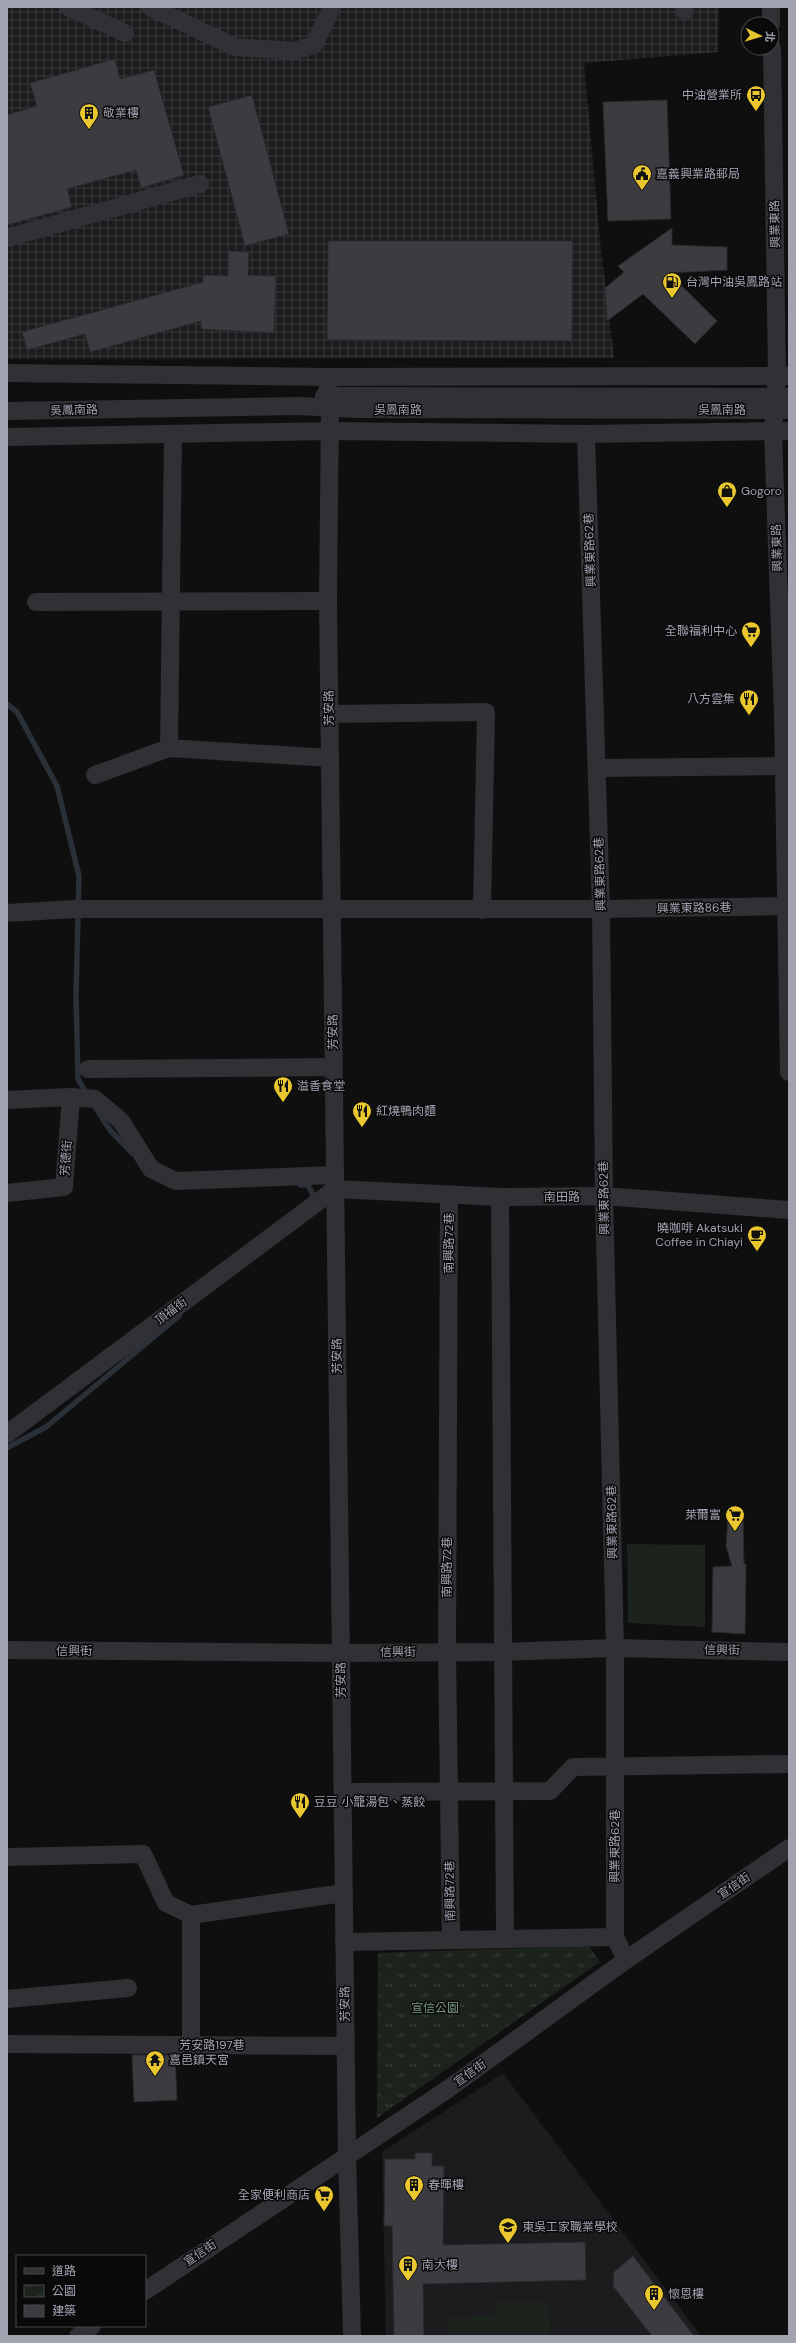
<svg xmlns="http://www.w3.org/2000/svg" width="796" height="2343" viewBox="0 0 796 2343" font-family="'DM Sans','Noto Sans TC',sans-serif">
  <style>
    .built { fill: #1c1b1d }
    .industrial { fill: url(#industrial-grid) }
    .grass { fill: #1c231d }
    .park { fill: url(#park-tufts) }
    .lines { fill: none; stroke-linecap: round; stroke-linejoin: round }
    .stream { stroke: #293038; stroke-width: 5.5 }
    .building { fill: #3c3c40; stroke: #2a292c }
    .minor { stroke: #303035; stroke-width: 18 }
    .labels { text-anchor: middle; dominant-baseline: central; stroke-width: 3; stroke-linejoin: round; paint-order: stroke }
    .poi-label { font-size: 12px; fill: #a1a3b1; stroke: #0a0a0b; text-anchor: start }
    .street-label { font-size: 12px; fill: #a1a3b1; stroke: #0a0a0b }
    .park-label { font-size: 12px; fill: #789c80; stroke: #0a0a0b }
  </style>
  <defs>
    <pattern id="industrial-grid" width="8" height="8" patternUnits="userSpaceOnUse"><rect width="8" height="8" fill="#1c1b1d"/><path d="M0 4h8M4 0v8" fill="none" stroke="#3a393b"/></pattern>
    <pattern id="park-tufts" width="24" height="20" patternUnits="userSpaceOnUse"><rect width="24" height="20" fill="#1c231d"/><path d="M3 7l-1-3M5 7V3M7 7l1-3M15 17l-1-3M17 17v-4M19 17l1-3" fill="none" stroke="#3a403b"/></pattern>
  </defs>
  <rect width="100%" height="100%" fill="#0f0f10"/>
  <path class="built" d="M503 2073 701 2336H386L382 2152Z"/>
  <path class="industrial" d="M7 7H719L718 52 584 63 600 241 614 358 7 359Z"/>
  <g class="grass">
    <path d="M627 1544 705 1545V1627L628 1623Z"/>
    <path d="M497 2301H548L551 2336H448L449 2318 493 2315Z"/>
  </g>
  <path class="park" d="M589 1946 600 1962 377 2118 378 1953Z"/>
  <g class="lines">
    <g class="stream">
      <path d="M7 704 17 712 57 786 79 876 76 995 78 1079 87 1094"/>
      <path d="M97 1110 110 1130 132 1153"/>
      <path d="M300 1185H308L316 1201"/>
      <path d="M7 1448 46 1427 179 1316"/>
    </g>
  </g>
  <g class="building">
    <path d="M115 59 120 79 154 70 184 175 141 188 136 170 67 189 72 207 7 225V115L37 106 30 83Z"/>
    <path d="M252 95 289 234 245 246 208 107Z"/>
    <path d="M667 100 671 219 608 221 603 102Z"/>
    <path d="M672 228V245L727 247V270L669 273 717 321 695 344 643 294 607 321 605 288 624 272 618 266Z"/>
    <path d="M328 241H573L572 341 327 340Z"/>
    <path d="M228 251 249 252 248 275 276 276 274 333 201 329V321L90 352 85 334 27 350 22 332 203 282V275L228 276Z"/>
    <path d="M743 1515 744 1564H746L745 1634 712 1632 713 1567 732 1566 726 1546 728 1517Z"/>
    <path d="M132 2055H175L177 2100 134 2102Z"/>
    <path d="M415 2153H432V2166H444L443 2245 585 2242 586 2280 423 2284 424 2336H394L392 2226H384L385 2159H415Z"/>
    <path d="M633 2256 694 2336H652L613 2286 614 2272Z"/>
  </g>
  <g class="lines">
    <g class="minor">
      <path d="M68 7 125 33"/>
      <path d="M150 7 235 47 294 51 314 45 332 7"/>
      <path d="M685 7V11"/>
      <path d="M771 7V24"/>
      <path d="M772 48 777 376 773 431 783 715 789 1072"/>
      <path d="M7 238 200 184"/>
      <path d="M7 373 327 377 788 376"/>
      <path d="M327 377 330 408 328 601 347 2154 352 2336"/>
      <path d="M324 396 789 397"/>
      <path d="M7 411 299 406 356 409 789 410"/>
      <path d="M586 434 601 909 604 1196 615 1648V1937L626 1960"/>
      <path d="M7 437 329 431 586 434 789 431"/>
      <path d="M36 602 328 601"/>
      <path d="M329 714 486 712 482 910"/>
      <path d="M169 748 173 434"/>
      <path d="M597 768 784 766"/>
      <path d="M95 775 169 748 330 758"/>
      <path d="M7 913 74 909H601L789 906"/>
      <path d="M88 1069 333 1067"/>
      <path d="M7 1100 71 1097 95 1099 121 1121 151 1169 176 1181 335 1175"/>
      <path d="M7 1193 64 1187 71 1097"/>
      <path d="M449 1195 447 1651 451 1940"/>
      <path d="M500 1197 505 1939"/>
      <path d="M7 1434 335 1189 500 1197 604 1196 789 1210"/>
      <path d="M7 1650 341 1653 503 1652 615 1648 789 1652"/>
      <path d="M343 1792 550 1791 573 1767 789 1764"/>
      <path d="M7 1857 143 1854 166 1903 191 1915 344 1893"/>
      <path d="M191 1915V2045"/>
      <path d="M344 1942 615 1937"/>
      <path d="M7 1999 128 1988"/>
      <path d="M7 2044 346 2046"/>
      <path d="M145 2291 448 2089 626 1960 789 1848"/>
      <path d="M78 2336 92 2326"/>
    </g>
  </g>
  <defs>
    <g id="bus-pin" transform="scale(1)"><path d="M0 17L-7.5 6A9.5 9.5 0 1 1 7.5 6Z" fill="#eac72e" stroke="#0a0a0b"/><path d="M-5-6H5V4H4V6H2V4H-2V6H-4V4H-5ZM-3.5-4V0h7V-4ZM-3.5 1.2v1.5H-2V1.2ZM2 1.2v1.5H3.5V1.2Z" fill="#111"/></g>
    <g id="building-pin" transform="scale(1)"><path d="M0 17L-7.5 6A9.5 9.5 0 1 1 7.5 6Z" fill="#eac72e" stroke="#0a0a0b"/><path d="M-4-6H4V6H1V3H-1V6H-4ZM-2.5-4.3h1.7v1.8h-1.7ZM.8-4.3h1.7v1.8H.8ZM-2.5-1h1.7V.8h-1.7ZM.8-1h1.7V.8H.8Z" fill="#111"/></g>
    <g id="civic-pin" transform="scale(1)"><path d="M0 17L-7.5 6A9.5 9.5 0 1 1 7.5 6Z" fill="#eac72e" stroke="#0a0a0b"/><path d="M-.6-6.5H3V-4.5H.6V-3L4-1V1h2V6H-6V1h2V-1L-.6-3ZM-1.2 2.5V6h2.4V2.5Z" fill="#111"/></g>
    <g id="fuel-pin" transform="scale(1)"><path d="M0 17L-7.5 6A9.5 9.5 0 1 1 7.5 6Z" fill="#eac72e" stroke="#0a0a0b"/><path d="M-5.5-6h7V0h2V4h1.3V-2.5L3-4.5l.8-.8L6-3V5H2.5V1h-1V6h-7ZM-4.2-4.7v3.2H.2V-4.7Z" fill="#111"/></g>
    <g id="shop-pin" transform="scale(1)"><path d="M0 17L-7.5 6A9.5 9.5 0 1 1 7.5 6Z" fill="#eac72e" stroke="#0a0a0b"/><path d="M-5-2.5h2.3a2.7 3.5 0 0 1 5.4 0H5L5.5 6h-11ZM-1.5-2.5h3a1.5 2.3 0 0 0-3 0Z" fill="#111"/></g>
    <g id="supermarket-pin" transform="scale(1)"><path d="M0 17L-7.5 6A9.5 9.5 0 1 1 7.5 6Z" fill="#eac72e" stroke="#0a0a0b"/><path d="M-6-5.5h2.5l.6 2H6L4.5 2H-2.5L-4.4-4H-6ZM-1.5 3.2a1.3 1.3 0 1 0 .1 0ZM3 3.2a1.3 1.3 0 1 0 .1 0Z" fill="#111"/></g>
    <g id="restaurant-pin" transform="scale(1)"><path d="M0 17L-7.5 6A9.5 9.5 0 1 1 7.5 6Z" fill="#eac72e" stroke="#0a0a0b"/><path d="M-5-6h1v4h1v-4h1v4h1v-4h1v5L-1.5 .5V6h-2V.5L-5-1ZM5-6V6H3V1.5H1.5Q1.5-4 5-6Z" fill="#111"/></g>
    <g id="cafe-pin" transform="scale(1)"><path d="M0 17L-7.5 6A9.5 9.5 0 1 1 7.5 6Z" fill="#eac72e" stroke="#0a0a0b"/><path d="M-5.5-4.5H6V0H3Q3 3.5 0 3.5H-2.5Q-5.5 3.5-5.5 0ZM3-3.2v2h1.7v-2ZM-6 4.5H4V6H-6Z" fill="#111"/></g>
    <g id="temple-pin" transform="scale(1)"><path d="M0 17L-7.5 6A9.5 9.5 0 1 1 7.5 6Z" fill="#eac72e" stroke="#0a0a0b"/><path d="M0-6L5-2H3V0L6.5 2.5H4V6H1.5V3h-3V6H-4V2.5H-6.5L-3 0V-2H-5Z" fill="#111"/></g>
    <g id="school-pin" transform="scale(1)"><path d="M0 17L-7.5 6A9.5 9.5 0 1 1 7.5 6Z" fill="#eac72e" stroke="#0a0a0b"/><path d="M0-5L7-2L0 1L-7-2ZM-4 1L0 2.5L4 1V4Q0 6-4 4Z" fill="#111"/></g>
  </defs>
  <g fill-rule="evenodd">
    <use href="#bus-pin" x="756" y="95"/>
    <use href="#building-pin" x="89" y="113"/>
    <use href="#civic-pin" x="642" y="174"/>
    <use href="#fuel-pin" x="672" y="282"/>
    <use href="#shop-pin" x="727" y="491"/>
    <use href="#supermarket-pin" x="751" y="631"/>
    <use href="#restaurant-pin" x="749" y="699"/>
    <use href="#restaurant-pin" x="283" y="1086"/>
    <use href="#restaurant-pin" x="362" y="1111"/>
    <use href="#cafe-pin" x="757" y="1235"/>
    <use href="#supermarket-pin" x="735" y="1515"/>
    <use href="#restaurant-pin" x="300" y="1802"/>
    <use href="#temple-pin" x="155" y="2060"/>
    <use href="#building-pin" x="414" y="2185"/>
    <use href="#supermarket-pin" x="324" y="2195"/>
    <use href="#school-pin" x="508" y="2227"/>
    <use href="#building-pin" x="408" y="2265"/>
    <use href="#building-pin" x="654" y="2294"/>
  </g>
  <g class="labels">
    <g class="poi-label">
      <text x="742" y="95" text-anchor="end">中油營業所</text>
      <text x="103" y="113">敬業樓</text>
      <text x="656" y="174">嘉義興業路郵局</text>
      <text x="686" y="282">台灣中油吳鳳路站</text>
      <text x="741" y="491">Gogoro</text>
      <text x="737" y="631" text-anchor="end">全聯福利中心</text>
      <text x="735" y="699" text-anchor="end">八方雲集</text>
      <text x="297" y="1086">溢香食堂</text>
      <text x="376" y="1111">紅燒鴨肉麵</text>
      <text x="743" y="1228" text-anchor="end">曉咖啡 Akatsuki<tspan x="743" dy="14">Coffee in Chiayi</tspan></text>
      <text x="721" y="1515" text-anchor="end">萊爾富</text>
      <text x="314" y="1802">豆豆 小籠湯包、蒸餃</text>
      <text x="169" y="2060">嘉邑鎮天宮</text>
      <text x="428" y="2185">春暉樓</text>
      <text x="310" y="2195" text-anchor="end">全家便利商店</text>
      <text x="522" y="2227">東吳工家職業學校</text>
      <text x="422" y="2265">南大樓</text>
      <text x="668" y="2294">懷恩樓</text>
    </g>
    <g class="street-label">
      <text transform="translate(775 224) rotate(-91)">興業東路</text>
      <text transform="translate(74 410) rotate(-1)">吳鳳南路</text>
      <text x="398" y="410">吳鳳南路</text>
      <text x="722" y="410">吳鳳南路</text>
      <text transform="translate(777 548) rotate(-92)">興業東路</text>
      <text transform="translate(590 550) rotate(-92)">興業東路62巷</text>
      <text transform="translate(329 708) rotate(-91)">芳安路</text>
      <text transform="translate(600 874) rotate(-92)">興業東路62巷</text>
      <text transform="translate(694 908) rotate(-1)">興業東路86巷</text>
      <text transform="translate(333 1032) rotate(-91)">芳安路</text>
      <text transform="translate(66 1158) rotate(-86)">芳德街</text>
      <text x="562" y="1197">南田路</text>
      <text transform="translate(604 1198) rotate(-91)">興業東路62巷</text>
      <text transform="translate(449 1243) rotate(-90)">南興路72巷</text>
      <text transform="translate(171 1311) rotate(-37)">頂福街</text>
      <text transform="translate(337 1356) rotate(-91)">芳安路</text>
      <text transform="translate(612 1522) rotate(-91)">興業東路62巷</text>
      <text transform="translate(447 1567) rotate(-90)">南興路72巷</text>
      <text transform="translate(722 1650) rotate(1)">信興街</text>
      <text x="74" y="1651">信興街</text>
      <text transform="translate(398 1652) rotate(-1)">信興街</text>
      <text transform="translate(341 1680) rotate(-91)">芳安路</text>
      <text transform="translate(615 1846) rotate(-90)">興業東路62巷</text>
      <text transform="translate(734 1886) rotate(-35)">宣信街</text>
      <text transform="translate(450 1891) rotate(-91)">南興路72巷</text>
      <text transform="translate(345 2004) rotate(-91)">芳安路</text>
      <text x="212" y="2045">芳安路197巷</text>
      <text transform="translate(470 2073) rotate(-36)">宣信街</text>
      <text transform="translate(200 2253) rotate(-34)">宣信街</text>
    </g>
    <g class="park-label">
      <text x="435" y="2008">宣信公園</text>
    </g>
  </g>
  <rect width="796" height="2343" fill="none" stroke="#a1a3b1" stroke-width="16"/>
  <rect x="16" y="2255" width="130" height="72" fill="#0a0a0b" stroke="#46474d"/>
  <rect x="24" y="2268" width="20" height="6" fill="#303035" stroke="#46474d"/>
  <text x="52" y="2275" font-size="12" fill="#a1a3b1">道路</text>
  <rect x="24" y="2285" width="20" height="12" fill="url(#park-tufts)" stroke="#46474d"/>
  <text x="52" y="2295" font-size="12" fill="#a1a3b1">公園</text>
  <rect x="24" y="2305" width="20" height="12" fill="#3c3c40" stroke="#46474d"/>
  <text x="52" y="2315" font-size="12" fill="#a1a3b1">建築</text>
  <g transform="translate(760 36) rotate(95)"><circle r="19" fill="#0a0a0b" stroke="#46474d"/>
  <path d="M0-3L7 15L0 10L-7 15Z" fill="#eac72e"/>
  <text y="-6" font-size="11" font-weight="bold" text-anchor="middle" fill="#a1a3b1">北</text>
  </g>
</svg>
